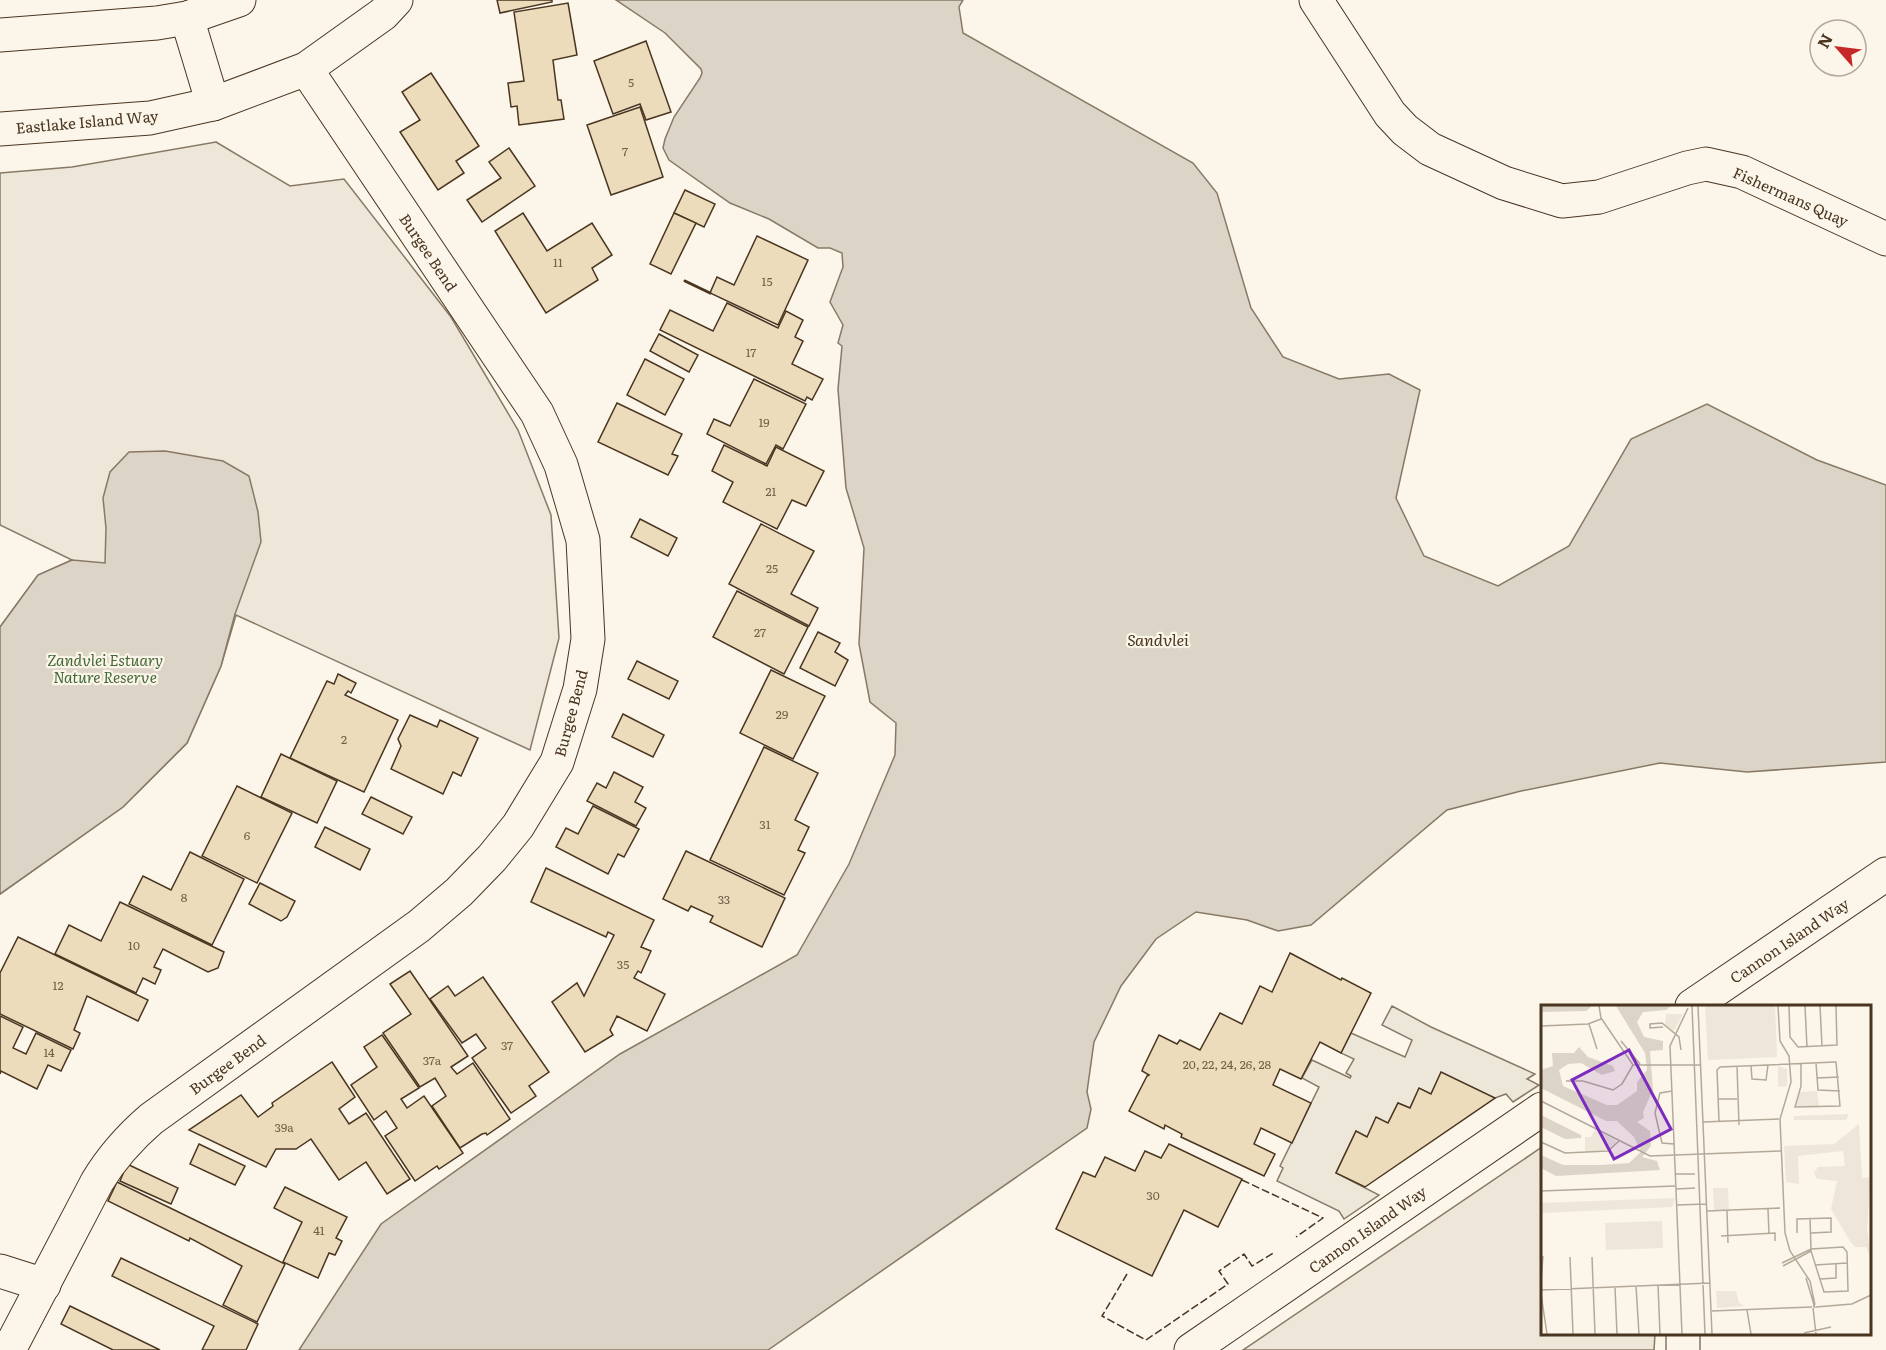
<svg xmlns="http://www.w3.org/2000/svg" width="1886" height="1350" viewBox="0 0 1886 1350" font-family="Literata,serif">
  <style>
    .green { fill: #ede6d9; stroke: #887966; stroke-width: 1.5 }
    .parking { fill: #ede7d9; stroke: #887966; stroke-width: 1.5 }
    .water { fill: #dcd4c6; stroke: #887966; stroke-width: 1.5 }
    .building { fill: #ecdcbc; stroke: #4a3520; stroke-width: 1.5 }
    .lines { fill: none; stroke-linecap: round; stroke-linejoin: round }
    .street-casing { stroke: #4a3520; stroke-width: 35 }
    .street { stroke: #fbf6e9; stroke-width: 33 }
    .fence { stroke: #4a3520; stroke-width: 1.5; stroke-dasharray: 8 3; stroke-linecap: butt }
    .wall { stroke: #4a3520; stroke-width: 3 }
    .labels { text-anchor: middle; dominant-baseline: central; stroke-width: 4.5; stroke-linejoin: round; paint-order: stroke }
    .number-label { font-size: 12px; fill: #725f47 }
    .street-label { font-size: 15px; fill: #4a3520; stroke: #fbf6e9 }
    .park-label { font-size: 15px; font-style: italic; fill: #436837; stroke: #fbf6e9 }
    .water-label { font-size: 16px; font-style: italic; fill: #4a3520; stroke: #fbf6e9 }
    .inset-road { fill: none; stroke: #b4a999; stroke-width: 1.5 }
    .view { fill: #7b2cbf; fill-opacity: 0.15; stroke: #7b2cbf; stroke-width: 3 }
    .inset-edge { fill: none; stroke: #4a3520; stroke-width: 3 }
  </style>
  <rect width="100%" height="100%" fill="#fbf6e9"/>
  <g class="green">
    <path d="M216 142 290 186 344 179 451 317 518 430 551 515 559 638 530 750 236 615 221 666 187 743 123 807 0 894V627L38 575 72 560 0 525V173L72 167Z"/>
    <path d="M1542 1147V1334H1655L1654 1350H1243Z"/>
  </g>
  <path class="parking" d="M1392 1006 1431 1027 1535 1074 1527 1079 1539 1085 1513 1102 1506 1094 1495 1098 1441 1073 1431 1094 1419 1089 1410 1108 1398 1103 1388 1123 1367 1137 1356 1131 1336 1173 1379 1195 1344 1219 1339 1211 1277 1181 1283 1168 1280 1166 1319 1087 1302 1078 1312 1060 1350 1078 1351 1076 1346 1073 1354 1059 1341 1053 1351 1033 1405 1057 1412 1040 1382 1025Z"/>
  <g class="water">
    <path d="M616 0H963L959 7 963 33 1193 163 1217 193 1251 308 1283 357 1339 379 1389 374 1420 390 1396 498 1424 556 1498 586 1569 546 1631 439 1707 404 1817 460 1886 485V762L1747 772 1660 763 1521 791 1447 810 1311 925 1278 931 1247 920 1196 912 1156 939 1121 986 1094 1042 1087 1092 1091 1109 1087 1128 768 1350H299L381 1224 620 1054 797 955 849 864 895 755 896 723 870 702 859 644 864 548 846 488 838 389 842 346 838 343 843 325 830 302 843 267 842 253 830 248H818L769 219 730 203 669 160 663 148 665 139 674 117 700 78 702 73 701 69 665 33Z"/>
    <path d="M165 451 223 461 249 476 258 512 261 542 235 614 221 666 187 743 123 807 0 894V627L38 575 72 560 105 563 106 528 103 498 110 472 129 452Z"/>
  </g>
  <g class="building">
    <path d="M497 0H552V2L500 13Z"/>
    <path d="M568 3 577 55 553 60 558 100H561L564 119 519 125 517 106 511 107 508 83 524 81 514 12Z"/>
    <path d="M646 41 671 112 646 120 640 104 613 114 594 61Z"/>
    <path d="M431 73 479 146 456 161 464 173 438 190 400 132 420 120 402 92Z"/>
    <path d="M640 107 663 177 611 195 587 125Z"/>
    <path d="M509 148 535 186 482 222 467 200 501 178 489 162Z"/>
    <path d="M685 190 715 204 704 227 674 213Z"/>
    <path d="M523 213 547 251 592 223 612 255 592 268 598 280 546 313 495 231Z"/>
    <path d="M674 213 696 223 671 274 650 264Z"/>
    <path d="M757 236 808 260 778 325 710 293 717 277 734 285Z"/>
    <path d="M727 303 778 328 786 311 803 320 795 337 803 341 792 364 823 379 812 400 807 397 805 401 660 330 670 310 713 331Z"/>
    <path d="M659 334 698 355 689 372 650 351Z"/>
    <path d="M645 359 684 379 665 415 627 395Z"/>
    <path d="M754 379 806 404 783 449 776 445 766 464 707 434 714 419 730 426Z"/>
    <path d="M617 403 682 434 672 454 678 456 668 475 598 442Z"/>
    <path d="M724 445 767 466 776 447 824 471 806 506 792 500 777 529 723 502 733 482 712 471Z"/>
    <path d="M640 519 677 538 668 556 631 537Z"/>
    <path d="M761 524 814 551 791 594 818 608 809 626 729 584Z"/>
    <path d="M737 591 808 627 784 674 713 637Z"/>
    <path d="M818 632 840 643 835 652 848 660 835 686 800 668Z"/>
    <path d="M637 661 678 681 669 699 628 679Z"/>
    <path d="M771 670 825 696 793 759 740 733Z"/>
    <path d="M338 674 356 683 351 693 348 691 345 695 398 720 364 792 290 758 327 681 334 684Z"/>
    <path d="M623 714 664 735 653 757 612 737Z"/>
    <path d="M410 715 437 727 440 720 478 738 461 776 453 772 443 794 391 769 401 746 398 739Z"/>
    <path d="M764 747 818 773 795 820 809 827 798 850 805 853 784 895 710 860Z"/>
    <path d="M281 754 337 781 317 823 261 797Z"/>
    <path d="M614 772 643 787 635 802 646 808 636 826 587 801 597 783 606 788Z"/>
    <path d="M237 786 292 813 257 883 202 856Z"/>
    <path d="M371 797 412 817 403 834 362 814Z"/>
    <path d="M593 806 639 829 624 857 618 854 608 874 556 847 566 828 578 834Z"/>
    <path d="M325 827 370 849 360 870 315 847Z"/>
    <path d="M686 851 785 898 762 947 710 922 713 916 691 906 688 911 663 899Z"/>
    <path d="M190 852 244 879 212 945 129 904 143 876 171 890Z"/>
    <path d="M546 868 654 920 641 947 651 951 641 973 638 971 634 978 665 994 647 1031 617 1016 610 1030 613 1035 585 1052 552 1002 577 983 584 996 614 935 608 932 606 937 531 902Z"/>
    <path d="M260 883 295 901 287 917 281 921 249 904Z"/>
    <path d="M120 902 224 952 218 968 208 972 163 949 154 967 161 970 155 984 143 978 136 993 55 954 69 925 101 941Z"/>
    <path d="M18 937 148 1000 138 1021 87 996 74 1030 80 1033 73 1049 0 1014V973Z"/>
    <path d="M1290 953 1341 980 1342 978 1371 993 1341 1053 1320 1042 1301 1079 1280 1069 1273 1085 1311 1103 1292 1143 1261 1128 1254 1144 1275 1154 1264 1176 1181 1137 1182 1134 1165 1125 1164 1129 1129 1111 1147 1076 1149 1075 1142 1071 1143 1068 1159 1035 1177 1044 1180 1040 1200 1050 1220 1013 1242 1024 1260 986 1272 992Z"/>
    <path d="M410 971 468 1056 451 1067 457 1074 473 1063 510 1119 487 1135 486 1133 482 1134 460 1148 432 1106 446 1096 435 1078 420 1087 383 1033 411 1014 390 984Z"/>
    <path d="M483 977 549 1072 529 1086 536 1096 511 1113 472 1058 486 1048 476 1034 462 1043 430 999 448 986 455 996Z"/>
    <path d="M0 1016 23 1027 13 1048 26 1054 36 1033 71 1050 61 1071 48 1065 37 1089 1 1071 0 1074Z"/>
    <path d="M382 1035 419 1088 401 1099 407 1108 424 1096 463 1153 439 1169 437 1166 415 1181 385 1136 397 1128 386 1111 374 1120 351 1085 377 1067 364 1047Z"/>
    <path d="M332 1062 355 1097 339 1109 349 1124 366 1113 410 1179 387 1194 366 1162 339 1180 311 1139 296 1149H276L266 1167 189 1130 241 1095 258 1117 273 1106 272 1103Z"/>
    <path d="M1441 1072 1495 1098 1365 1187 1336 1173 1356 1131 1367 1137 1376 1117 1388 1123 1398 1103 1410 1108 1419 1088 1431 1094Z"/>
    <path d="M199 1144 245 1166 235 1185 190 1164Z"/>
    <path d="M1169 1144 1242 1179 1218 1227 1184 1210 1152 1276 1056 1229 1083 1172 1095 1177 1105 1157 1135 1171 1145 1151 1161 1158Z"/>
    <path d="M127 1164 178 1188 171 1204 120 1181Z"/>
    <path d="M117 1182 285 1264 257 1322 223 1305 242 1266 190 1238 189 1241 108 1201Z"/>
    <path d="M285 1187 347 1217 336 1238 342 1241 335 1255 329 1253 318 1278 283 1262 302 1222 274 1208Z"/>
    <path d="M121 1258 258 1324 246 1350H202L214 1326 112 1276Z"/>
    <path d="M70 1306 160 1350H113L61 1324Z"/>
  </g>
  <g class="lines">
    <g class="street-casing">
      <g id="street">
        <path d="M1316 0 1390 114 1405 130 1430 149 1504 183 1562 201 1599 197 1687 168 1706 164 1742 172 1886 239"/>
        <path d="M187 18 213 104"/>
        <path d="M0 35 157 23 187 18 239 0"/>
        <path d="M0 129 150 118 213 104 306 69 383 14 396 0"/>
        <path d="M1692 1006 1886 874"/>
        <path d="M0 1271 44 1285"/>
        <path d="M9 1350 97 1182C112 1157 129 1138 151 1119L419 926 459 892 492 858 518 826 557 762 580 689 588 639 583 540 561 465 537 413 306 69"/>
        <path d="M1191 1350 1542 1109"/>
        <path d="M1683 1350V1334"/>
      </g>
    </g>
    <use href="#street" class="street"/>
    <g class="fence">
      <path d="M1242 1180 1323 1218 1296 1237"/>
      <path d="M1127 1274 1102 1316 1146 1340 1228 1284 1219 1271 1244 1254 1252 1266 1275 1252"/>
    </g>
    <path class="wall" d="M685 281 710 293"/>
  </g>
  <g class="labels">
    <g class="number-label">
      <text x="631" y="82">5</text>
      <text x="625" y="151">7</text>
      <text x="558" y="262">11</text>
      <text x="767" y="281">15</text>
      <text x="751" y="352">17</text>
      <text x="764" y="422">19</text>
      <text x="771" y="491">21</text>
      <text x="772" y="568">25</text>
      <text x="760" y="632">27</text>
      <text x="782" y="714">29</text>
      <text x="344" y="739">2</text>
      <text x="765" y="824">31</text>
      <text x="247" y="835">6</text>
      <text x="184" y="897">8</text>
      <text x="724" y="899">33</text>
      <text x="134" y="945">10</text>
      <text x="623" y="964">35</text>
      <text x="58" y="985">12</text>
      <text x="507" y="1045">37</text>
      <text x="49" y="1052">14</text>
      <text x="432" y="1060">37a</text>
      <text x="1227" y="1064">20, 22, 24, 26, 28</text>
      <text x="284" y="1127">39a</text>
      <text x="1153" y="1195">30</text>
      <text x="319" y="1230">41</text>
    </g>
    <g class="street-label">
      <text transform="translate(87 121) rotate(-5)">Eastlake Island Way</text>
      <text transform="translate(1791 196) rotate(24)">Fishermans Quay</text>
      <text transform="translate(429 252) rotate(56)">Burgee Bend</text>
      <text transform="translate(570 713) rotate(-75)">Burgee Bend</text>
      <text transform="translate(1789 940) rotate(-34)">Cannon Island Way</text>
      <text transform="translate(227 1064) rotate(-36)">Burgee Bend</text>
      <text transform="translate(1367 1229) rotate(-35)">Cannon Island Way</text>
    </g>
    <g class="park-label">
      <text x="105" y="659">Zandvlei Estuary<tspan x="105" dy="17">Nature Reserve</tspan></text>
    </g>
    <g class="water-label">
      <text x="1158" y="639">Sandvlei</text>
    </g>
  </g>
  <g transform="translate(1541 1005)">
    <rect width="330" height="330" fill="#fbf6e9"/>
    <path d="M164 1H234L236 52 167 55ZM125 9H142L133 26 124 20ZM237 61 246 64V81L237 82ZM259 87 276 86 278 101H255ZM308 109 305 115H253V111ZM318 119 321 173 330 172 326 223 330 252 325 242H314L309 236 290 204 296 176 276 174 273 168 277 162 304 161 302 146 257 151 258 179 245 177 243 141 293 139ZM54 124 74 135 75 138 66 145 44 147V132H50ZM172 183H187L188 205H173ZM134 193 131 202 0 208V198ZM121 216 122 243 65 245 64 218ZM175 286H195L198 298 204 301 176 303Z" fill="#ede6d9"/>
    <path d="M0 1H50V2L45 6 0 7ZM75 1H130L125 5 102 7 96 17 103 32 122 36V45L109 46 112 85 102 107 103 113 96 117 109 126 110 141 101 152 116 156 119 165 15 171 0 163V150L22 160H61L88 158 100 147 93 132 76 116H65L0 83V65L12 61 11 48H33L38 42 47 52 72 61 74 66 61 70 40 58 27 59 18 65 22 81 66 100H76L96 86V77L106 65 104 48ZM0 110 40 130V133L24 134 0 122Z" fill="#dcd4c6"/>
    <path class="inset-road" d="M58 1 60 13 92 60H160M151 1 164 329M157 1 171 329M237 1 239 36 248 51 250 77 239 114 244 228 249 246 269 276 274 300M248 1 249 32 257 42 296 40 295 1M264 1 266 42M279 1 281 41M48 19 56 44M330 20V43M0 21 47 19 60 14M122 22 109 23V19L121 18 138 32 140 45M80 36 99 59M275 58 277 85 299 86M196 61 198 120M210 61 211 74 225 75 227 60M276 73 298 72M25 76H42L72 85 81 79 92 60M131 86 119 88 114 108 121 138 133 139M177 94H196M0 96 109 151 240 146M178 116 176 65 179 62 294 57H295L299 101 254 102 260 81V58M162 117 238 114M0 137 24 148 67 146 78 136M134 169H154M135 184 154 183M0 186 134 181M136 200 165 199M227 204 228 229M166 206 239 203M186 206 187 238M256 228V214L290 213V227L270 228M180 231 234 228V236M29 252 32 329M51 252 54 329M241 258 270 244 302 242 306 247 307 286 283 287 270 246V244L269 213M274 260 306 258M242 261 270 246M265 273 274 303 272 300M279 274 295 273V259M0 276 2 251M117 280 119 329M95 281 98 329M74 282 76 329M0 285 169 278M0 289 6 329M275 302 311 299 330 290M272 303 275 329M206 305 210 329M171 306 271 302M263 328 290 322M141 329 129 41 147 3"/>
    <path class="view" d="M88 45 130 124 73 154 31 75Z"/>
    <rect width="330" height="330" class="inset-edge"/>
  </g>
  <g transform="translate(1838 48) rotate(298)"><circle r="28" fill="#fbf6e9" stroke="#b4a999" stroke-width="1.5"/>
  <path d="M0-4.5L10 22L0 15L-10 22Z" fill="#c62828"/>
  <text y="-9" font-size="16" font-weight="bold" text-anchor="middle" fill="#4a3520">N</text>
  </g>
</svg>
